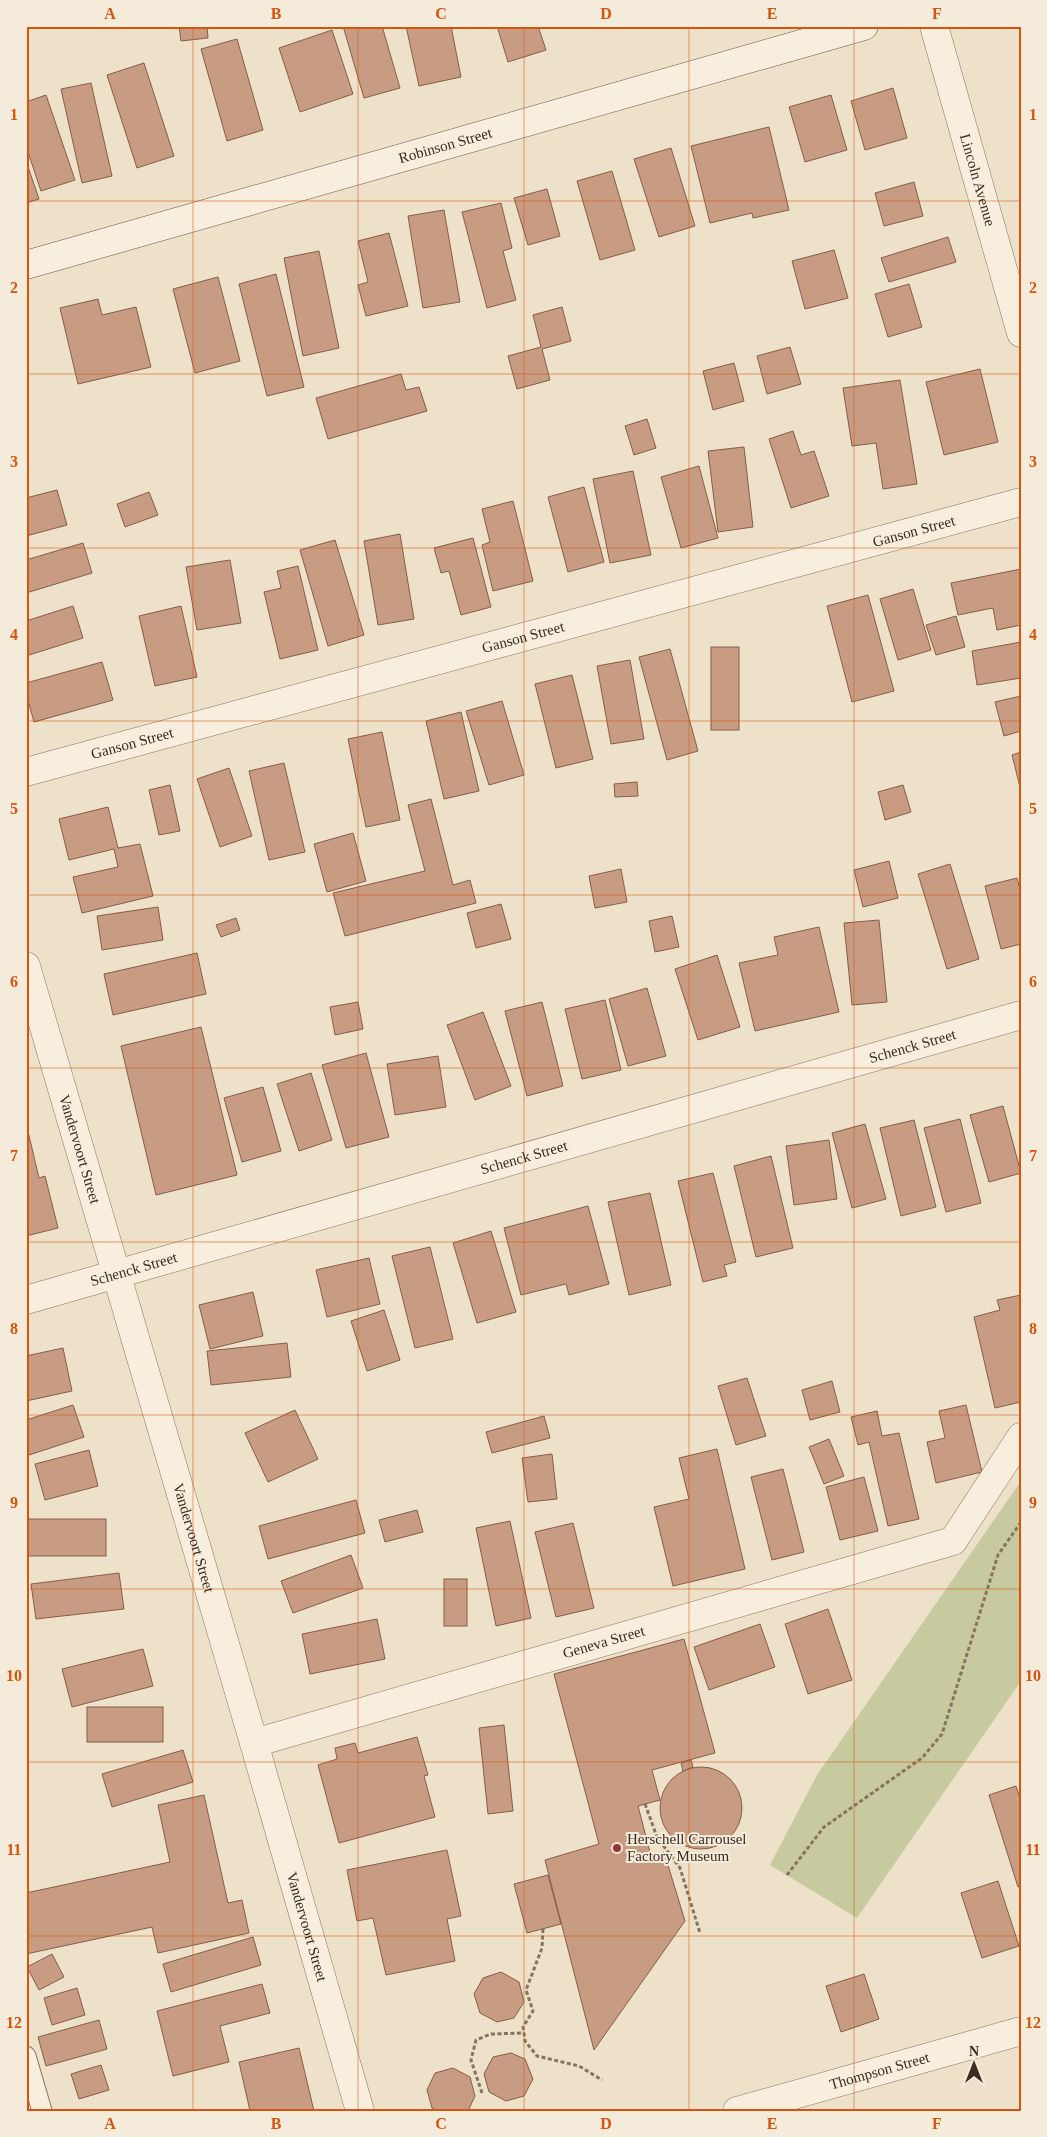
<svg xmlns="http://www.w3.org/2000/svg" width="1047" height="2137" viewBox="0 0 1047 2137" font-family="'Times New Roman',serif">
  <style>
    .green { fill: #c7ca9e }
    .building { fill: #c89c83; stroke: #865d47 }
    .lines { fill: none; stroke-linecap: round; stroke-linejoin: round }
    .lane-casing { stroke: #88735f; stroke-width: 21 }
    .street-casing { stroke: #88735f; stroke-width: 29 }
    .secondary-casing { stroke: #6a5542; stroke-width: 29 }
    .path { stroke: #88735f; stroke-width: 3; stroke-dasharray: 4 2.5; stroke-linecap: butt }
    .lane { stroke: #f7eedd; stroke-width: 19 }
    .street { stroke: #f7eedd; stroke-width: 28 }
    .secondary { stroke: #f7eedd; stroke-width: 28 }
    .grid { fill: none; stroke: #d7540e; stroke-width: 1; stroke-opacity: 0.55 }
    .poi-dot { fill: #943338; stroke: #f4ebda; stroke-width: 2 }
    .labels { text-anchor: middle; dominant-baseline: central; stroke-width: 4; stroke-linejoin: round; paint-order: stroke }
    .street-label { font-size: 15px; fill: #3a2c22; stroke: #f4ebda }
    .poi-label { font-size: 15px; fill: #3a2c22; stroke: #f4ebda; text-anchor: start }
    .neatline { fill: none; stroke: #d7540e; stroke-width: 2 }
    .grid-label { font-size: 16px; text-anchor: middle; font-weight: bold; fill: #d7540e }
  </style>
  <rect width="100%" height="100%" fill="#ede1ca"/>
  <path class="green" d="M1021 1481V1681L857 1918 770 1865 817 1775Z"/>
  <g class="building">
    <path d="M179 26H207L208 38 181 41Z"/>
    <path d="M343 26H382L400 88 364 98Z"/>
    <path d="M406 26H451L461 77 419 86Z"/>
    <path d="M497 26H538L546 50 508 62Z"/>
    <path d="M332 30 353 94 300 112 279 48Z"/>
    <path d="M237 39 263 130 227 141 201 49Z"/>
    <path d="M144 63 174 156 137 168 107 75Z"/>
    <path d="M91 83 112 176 82 183 61 89Z"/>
    <path d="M893 88 907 138 865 150 851 101Z"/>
    <path d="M46 95 75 180 41 191 26 146V102Z"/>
    <path d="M831 95 847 150 805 162 789 107Z"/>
    <path d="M769 127 789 210 753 218 752 213 710 223 691 146Z"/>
    <path d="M671 148 695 226 659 237 634 159Z"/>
    <path d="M26 161 39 199 26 203Z"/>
    <path d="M612 171 635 250 600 260 577 181Z"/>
    <path d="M914 182 923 216 884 226 875 193Z"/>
    <path d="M547 189 560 236 528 245 514 198Z"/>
    <path d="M501 203 512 248 503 251 516 300 487 308 462 212Z"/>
    <path d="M444 210 460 302 423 308 408 216Z"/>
    <path d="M389 233 408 306 366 316 358 285 368 282 358 241Z"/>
    <path d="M948 237 956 262 889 282 881 258Z"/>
    <path d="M834 250 848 298 805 309 792 261Z"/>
    <path d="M319 251 339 348 303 356 284 258Z"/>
    <path d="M276 274 304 387 267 396 239 284Z"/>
    <path d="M218 277 240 361 195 373 173 289Z"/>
    <path d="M909 284 922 327 888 337 875 294Z"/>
    <path d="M98 299 102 315 136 307 151 367 78 384 60 308Z"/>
    <path d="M562 307 571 341 542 349 550 380 517 389 508 356 541 347 533 315Z"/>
    <path d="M790 347 801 384 767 394 757 356Z"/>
    <path d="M734 363 744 401 713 410 703 371Z"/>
    <path d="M980 369 998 442 944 455 926 382Z"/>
    <path d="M401 374 406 390 419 387 427 411 328 439 316 398Z"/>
    <path d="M900 380 917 484 883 489 876 443 852 446 843 388Z"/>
    <path d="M647 419 656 448 634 455 625 426Z"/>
    <path d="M793 431 801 455 814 451 829 496 791 508 769 439Z"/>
    <path d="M744 447 753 527 718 532 708 451Z"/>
    <path d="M699 466 718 538 681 548 661 477Z"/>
    <path d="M633 471 651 555 610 563 593 479Z"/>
    <path d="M584 487 604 562 568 572 548 497Z"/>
    <path d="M57 490 67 525 26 536V498Z"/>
    <path d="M149 492 158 515 125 527 117 504Z"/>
    <path d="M513 501 533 581 493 591 482 545 490 542 482 509Z"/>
    <path d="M400 534 414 619 378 625 364 541Z"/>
    <path d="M473 538 491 607 461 615 449 571 441 573 434 548Z"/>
    <path d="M335 540 364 635 328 646 300 550Z"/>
    <path d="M83 543 92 573 26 593V560Z"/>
    <path d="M230 560 241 623 197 630 186 567Z"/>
    <path d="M298 566 318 650 280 659 264 592 281 588 277 571Z"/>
    <path d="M1021 569V625L997 630 993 608 958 615 951 583Z"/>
    <path d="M913 589 931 650 898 660 880 599Z"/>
    <path d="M868 595 894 691 852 702 827 606Z"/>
    <path d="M73 606 83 638 26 656V621Z"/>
    <path d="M181 606 197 677 155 686 139 616Z"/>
    <path d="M956 616 965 647 936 655 926 625Z"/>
    <path d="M1021 642V678L977 685 972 651Z"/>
    <rect x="711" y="647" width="28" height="83"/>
    <path d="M670 649 698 751 667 760 639 657Z"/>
    <path d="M630 660 644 739 611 744 597 666Z"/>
    <path d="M102 662 113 700 34 722 26 693V683Z"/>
    <path d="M572 675 593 759 556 768 535 684Z"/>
    <path d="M1021 696V731L1004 736 995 702Z"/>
    <path d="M502 701 524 775 489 785 466 711Z"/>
    <path d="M461 712 479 791 444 799 426 721Z"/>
    <path d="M382 732 400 820 366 827 348 739Z"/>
    <path d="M1021 752V791L1012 755Z"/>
    <path d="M284 763 305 852 269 860 249 771Z"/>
    <path d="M229 768 252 836 220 847 197 779Z"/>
    <path d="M637 782 638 796 615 797 614 784Z"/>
    <path d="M170 785 180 831 159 835 149 790Z"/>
    <path d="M903 785 911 812 885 820 878 792Z"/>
    <path d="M431 799 453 885 470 880 476 903 345 936 333 893 425 871 408 805Z"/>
    <path d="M108 807 118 848 140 844 153 896 82 913 73 877 118 867 114 849 69 860 59 819Z"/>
    <path d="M353 833 366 881 327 892 314 844Z"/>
    <path d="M889 861 898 898 863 907 854 870Z"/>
    <path d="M950 864 979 959 947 969 918 874Z"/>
    <path d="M621 869 627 902 595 908 589 876Z"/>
    <path d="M1017 878 1021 893V944L1001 949 985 886Z"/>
    <path d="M501 904 511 939 476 948 467 913Z"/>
    <path d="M158 907 163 940 102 950 97 916Z"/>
    <path d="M672 916 679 947 655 952 649 921Z"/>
    <path d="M236 918 240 930 221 937 216 925Z"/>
    <path d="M879 920 887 1002 852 1005 844 923Z"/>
    <path d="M819 927 839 1012 755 1031 739 963 778 955 774 937Z"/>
    <path d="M197 953 206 994 113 1015 104 974Z"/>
    <path d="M717 955 740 1027 698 1040 675 969Z"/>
    <path d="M647 988 666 1056 628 1066 609 999Z"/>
    <path d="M605 1000 621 1070 582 1079 565 1009Z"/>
    <path d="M358 1002 363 1029 335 1035 330 1007Z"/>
    <path d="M542 1002 563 1086 527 1096 505 1011Z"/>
    <path d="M483 1012 511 1086 475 1100 447 1025Z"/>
    <path d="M201 1027 237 1175 156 1195 121 1046Z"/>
    <path d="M366 1053 389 1137 346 1148 322 1065Z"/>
    <path d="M438 1056 446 1107 395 1115 387 1064Z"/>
    <path d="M311 1073 332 1140 299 1151 277 1084Z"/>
    <path d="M263 1087 281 1151 242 1162 224 1098Z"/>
    <path d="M1003 1106 1021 1173 989 1182 970 1115Z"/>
    <path d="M960 1119 981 1203 946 1212 924 1128Z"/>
    <path d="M914 1120 936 1207 901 1216 880 1128Z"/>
    <path d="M26 1123 39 1178 45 1176 58 1228 26 1236Z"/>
    <path d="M865 1124 886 1199 852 1208 832 1133Z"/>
    <path d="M829 1140 837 1199 794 1205 786 1146Z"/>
    <path d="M771 1156 793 1248 756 1257 734 1166Z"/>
    <path d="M713 1173 736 1262 724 1265 727 1276 703 1282 678 1181Z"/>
    <path d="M650 1193 671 1285 629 1295 608 1202Z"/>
    <path d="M588 1206 609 1284 569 1295 566 1284 521 1295 504 1228Z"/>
    <path d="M491 1231 516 1312 477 1323 453 1243Z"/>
    <path d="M430 1247 453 1339 415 1348 392 1256Z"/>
    <path d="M369 1258 380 1304 327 1317 316 1270Z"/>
    <path d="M253 1292 263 1336 210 1349 199 1305Z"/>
    <path d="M1021 1295V1402L995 1408 974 1317 1000 1310 997 1300Z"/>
    <path d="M384 1310 400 1360 367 1371 351 1321Z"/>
    <path d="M287 1343 291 1377 211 1385 207 1351Z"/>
    <path d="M63 1348 72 1391 26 1401V1356Z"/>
    <path d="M747 1378 766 1436 736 1445 718 1386Z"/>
    <path d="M832 1381 840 1412 810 1420 802 1390Z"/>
    <path d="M73 1405 84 1437 26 1456V1420Z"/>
    <path d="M966 1405 982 1472 936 1483 927 1442 945 1438 939 1411Z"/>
    <path d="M295 1410 318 1459 268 1482 245 1433Z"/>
    <path d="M877 1411 882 1436 899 1433 919 1519 888 1526 869 1442 858 1445 851 1417Z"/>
    <path d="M544 1416 550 1438 492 1453 486 1432Z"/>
    <path d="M829 1439 844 1476 824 1484 809 1447Z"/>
    <path d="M717 1449 745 1569 673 1586 654 1507 689 1499 679 1458Z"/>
    <path d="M89 1450 98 1486 45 1500 35 1464Z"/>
    <path d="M552 1454 557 1499 528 1502 522 1458Z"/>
    <path d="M783 1469 804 1552 772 1560 751 1477Z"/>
    <path d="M864 1477 878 1531 840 1540 826 1487Z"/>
    <path d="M356 1500 365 1533 268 1559 259 1526Z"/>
    <path d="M417 1510 423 1532 385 1542 379 1520Z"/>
    <rect x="26" y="1519" width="80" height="37"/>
    <path d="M510 1521 531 1618 496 1626 476 1528Z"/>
    <path d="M573 1523 594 1608 556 1617 535 1532Z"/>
    <path d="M351 1555 363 1588 293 1613 281 1581Z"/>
    <path d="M119 1573 124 1609 36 1619 31 1584Z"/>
    <rect x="444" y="1579" width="23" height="47"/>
    <path d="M828 1609 852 1680 808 1694 785 1624Z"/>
    <path d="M377 1619 385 1659 310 1674 302 1634Z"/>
    <path d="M760 1624 775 1667 709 1690 694 1647Z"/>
    <path d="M684 1639 715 1753 652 1770 660 1800 638 1806 651 1856 664 1852 685 1921 594 2050 545 1860 599 1844 554 1674Z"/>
    <path d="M143 1649 153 1686 72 1707 62 1669Z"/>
    <rect x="87" y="1707" width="76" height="35"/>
    <path d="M504 1725 513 1811 488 1814 479 1728Z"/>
    <path d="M417 1737 428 1775 424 1776 435 1817 339 1843 318 1765 337 1759 335 1748 355 1743 358 1753Z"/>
    <path d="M183 1750 193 1782 112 1807 102 1774Z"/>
    <path d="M691 1760 693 1767 683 1771 681 1763Z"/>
    <circle cx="701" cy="1808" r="41"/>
    <path d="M1016 1786 1021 1801V1886L1018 1887 989 1795Z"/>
    <path d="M204 1795 228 1903 242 1900 249 1933 158 1953 152 1927 26 1954V1893L170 1862 158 1805Z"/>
    <path d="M447 1850 461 1916 447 1919 455 1961 386 1975 373 1918 357 1921 347 1870Z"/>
    <path d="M548 1875 561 1924 527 1933 514 1884Z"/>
    <path d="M998 1881 1019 1946 982 1958 961 1893Z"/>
    <path d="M253 1937 261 1965 171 1992 163 1964Z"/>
    <path d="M52 1954 64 1977 39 1990 27 1967Z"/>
    <path d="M501 1972 519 1982 524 2002 514 2018 497 2022 480 2013 474 1994 483 1978Z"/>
    <path d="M864 1974 879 2019 841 2032 826 1986Z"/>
    <path d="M262 1984 270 2013 220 2026 229 2062 173 2076 157 2011Z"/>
    <path d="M77 1988 85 2015 52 2025 44 1998Z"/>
    <path d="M99 2020 107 2049 46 2066 38 2037Z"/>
    <path d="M299 2048 314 2111H250L239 2062Z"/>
    <path d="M511 2053 525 2059 533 2079 524 2096 506 2101 489 2092 484 2074 493 2057Z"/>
    <path d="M101 2065 109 2090 79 2099 71 2074Z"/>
    <path d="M453 2068 470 2077 475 2096 468 2111H437L432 2108 427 2090 435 2073Z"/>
  </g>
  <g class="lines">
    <g class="lane-casing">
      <path id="lane" d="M26 2056 42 2111"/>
    </g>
    <g class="street-casing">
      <g id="street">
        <path id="s1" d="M934 26 1021 333"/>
        <path id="s2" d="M26 772 1021 502"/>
        <path id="s3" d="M26 966 254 1743 360 2111"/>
        <path id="s4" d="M26 1300 1021 1015"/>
        <path id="s5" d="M254 1743 953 1541 1021 1437"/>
        <path id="s6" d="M737 2111 1021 2031"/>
      </g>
    </g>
    <g class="secondary-casing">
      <g id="secondary">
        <path id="s7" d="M26 265 864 26"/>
      </g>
    </g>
    <g class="path">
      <path d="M645 1804 657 1837 680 1868 700 1933"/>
      <path d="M787 1875 824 1827 922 1758 942 1734 998 1555 1021 1522"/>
      <path d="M543 1929 542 1948 526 1990 533 2011 523 2027 524 2033 525 2041 537 2056 579 2066 602 2080"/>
      <path d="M482 2093 471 2060 476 2040 491 2034 524 2033"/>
    </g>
    <use href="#lane" class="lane"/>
    <use href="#street" class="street"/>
    <use href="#secondary" class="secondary"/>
  </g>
  <path class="grid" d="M193 26V2111M358 26V2111M524 26V2111M689 26V2111M854 26V2111M26 201H1021M26 374H1021M26 548H1021M26 721H1021M26 895H1021M26 1068H1021M26 1242H1021M26 1415H1021M26 1589H1021M26 1762H1021M26 1936H1021"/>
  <circle class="poi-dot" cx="617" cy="1848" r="5"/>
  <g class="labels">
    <g class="street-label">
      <text stroke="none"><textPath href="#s7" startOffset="436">Robinson Street</textPath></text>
      <text stroke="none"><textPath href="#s1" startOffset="160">Lincoln Avenue</textPath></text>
      <text stroke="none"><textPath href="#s2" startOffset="920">Ganson Street</textPath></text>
      <text stroke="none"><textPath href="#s2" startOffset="515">Ganson Street</textPath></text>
      <text stroke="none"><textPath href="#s2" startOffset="110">Ganson Street</textPath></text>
      <text stroke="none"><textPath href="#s4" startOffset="922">Schenck Street</textPath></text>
      <text stroke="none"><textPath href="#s3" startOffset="191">Vandervoort Street</textPath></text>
      <text stroke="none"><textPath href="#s4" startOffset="518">Schenck Street</textPath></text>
      <text stroke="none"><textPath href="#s4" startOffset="112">Schenck Street</textPath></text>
      <text stroke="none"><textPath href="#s3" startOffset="596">Vandervoort Street</textPath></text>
      <text stroke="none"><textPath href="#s5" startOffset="364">Geneva Street</textPath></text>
      <text stroke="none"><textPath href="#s3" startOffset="1001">Vandervoort Street</textPath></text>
      <text stroke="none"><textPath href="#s6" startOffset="148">Thompson Street</textPath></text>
    </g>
    <g class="poi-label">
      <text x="627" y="1839">Herschell Carrousel<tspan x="627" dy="17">Factory Museum</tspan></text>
    </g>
  </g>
  <rect width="1047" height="2137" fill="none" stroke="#f4ebda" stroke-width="55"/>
  <g transform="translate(974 2064)" stroke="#f4ebda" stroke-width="4" paint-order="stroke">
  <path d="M0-4L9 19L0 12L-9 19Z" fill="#3a2c22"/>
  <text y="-8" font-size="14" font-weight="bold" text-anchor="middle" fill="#3a2c22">N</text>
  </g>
  <rect x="28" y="28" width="992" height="2082" class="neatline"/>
  <g class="grid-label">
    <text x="110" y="19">A</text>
    <text x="276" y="19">B</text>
    <text x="441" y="19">C</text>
    <text x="606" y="19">D</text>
    <text x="772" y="19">E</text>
    <text x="937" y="19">F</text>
    <text x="14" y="120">1</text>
    <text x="1033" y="120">1</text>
    <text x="14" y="293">2</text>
    <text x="1033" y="293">2</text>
    <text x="14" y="467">3</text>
    <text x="1033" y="467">3</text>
    <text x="14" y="640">4</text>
    <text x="1033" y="640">4</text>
    <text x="14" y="814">5</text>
    <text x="1033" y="814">5</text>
    <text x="14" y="987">6</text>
    <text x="1033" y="987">6</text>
    <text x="14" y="1161">7</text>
    <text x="1033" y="1161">7</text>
    <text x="14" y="1334">8</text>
    <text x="1033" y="1334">8</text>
    <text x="14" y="1508">9</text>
    <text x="1033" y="1508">9</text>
    <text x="14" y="1681">10</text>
    <text x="1033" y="1681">10</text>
    <text x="14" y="1855">11</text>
    <text x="1033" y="1855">11</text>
    <text x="14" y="2028">12</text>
    <text x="1033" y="2028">12</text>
    <text x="110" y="2129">A</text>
    <text x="276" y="2129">B</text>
    <text x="441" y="2129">C</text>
    <text x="606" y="2129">D</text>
    <text x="772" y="2129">E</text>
    <text x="937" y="2129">F</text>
  </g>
</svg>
